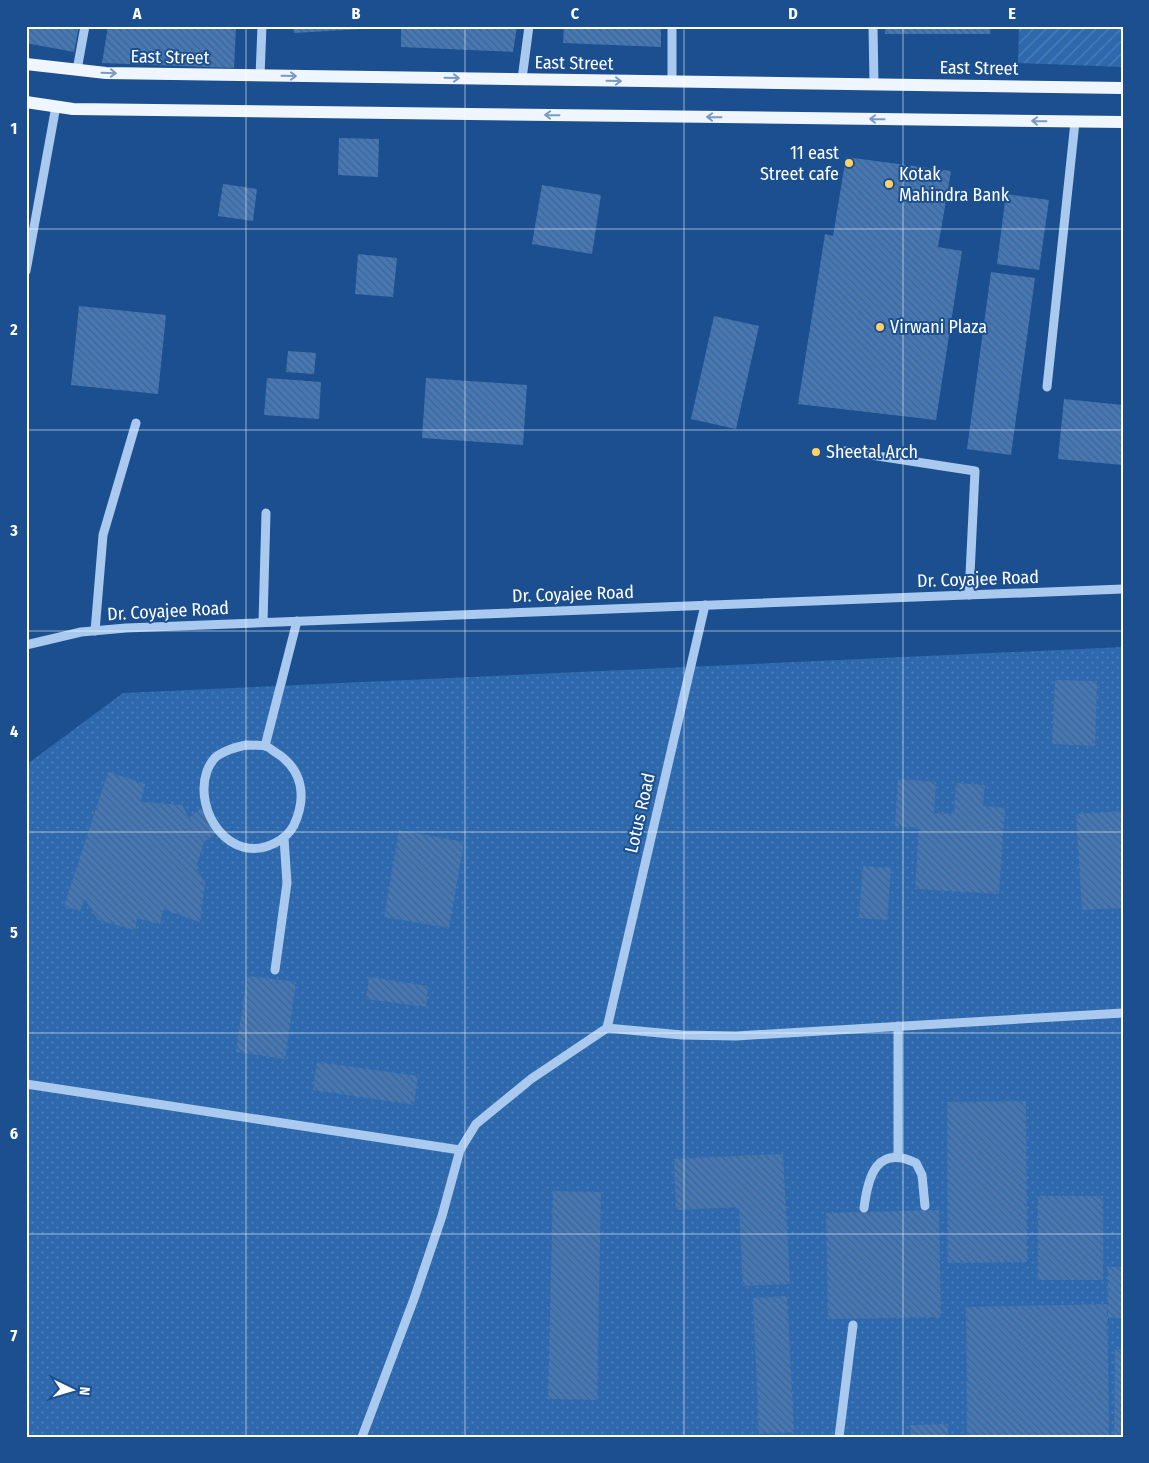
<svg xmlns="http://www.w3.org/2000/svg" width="1149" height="1463" viewBox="0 0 1149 1463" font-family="'Fira Sans Condensed',sans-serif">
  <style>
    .park { fill: url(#park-dots) }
    .garden { fill: url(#garden-furrows) }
    .building { fill: url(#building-back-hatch) }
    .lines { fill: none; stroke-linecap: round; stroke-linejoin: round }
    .minor { stroke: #a9c9ee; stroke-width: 9 }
    .major { stroke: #f0f6ff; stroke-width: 12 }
    .oneway { stroke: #7b9ac1 }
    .grid { fill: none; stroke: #fff; stroke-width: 1; stroke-opacity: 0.55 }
    .poi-dot { fill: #ffd166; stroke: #1b4f8f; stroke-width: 2 }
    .labels { text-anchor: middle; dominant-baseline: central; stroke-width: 4; stroke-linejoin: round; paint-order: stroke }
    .street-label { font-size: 18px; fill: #fff; stroke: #1b4f8f }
    .poi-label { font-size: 18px; fill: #fff; stroke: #1b4f8f; text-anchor: start }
    .neatline { fill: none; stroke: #fff; stroke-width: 2 }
    .grid-label { font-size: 16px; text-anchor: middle; font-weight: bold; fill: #fff }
  </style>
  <defs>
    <pattern id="park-dots" width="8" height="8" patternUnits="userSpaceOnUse" patternTransform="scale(1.25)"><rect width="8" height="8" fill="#2e69ad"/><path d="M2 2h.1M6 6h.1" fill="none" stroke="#4d80b9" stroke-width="1.8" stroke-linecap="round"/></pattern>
    <pattern id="garden-furrows" width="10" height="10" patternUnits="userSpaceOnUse" patternTransform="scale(1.25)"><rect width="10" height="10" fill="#2e69ad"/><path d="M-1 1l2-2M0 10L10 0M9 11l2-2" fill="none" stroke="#4d80b9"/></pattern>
    <pattern id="building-back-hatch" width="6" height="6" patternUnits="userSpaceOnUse" patternTransform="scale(1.25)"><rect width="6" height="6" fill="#4478b7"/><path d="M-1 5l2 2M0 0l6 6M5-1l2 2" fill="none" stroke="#486282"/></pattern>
  </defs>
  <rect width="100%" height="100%" fill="#1b4f8f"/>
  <path class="park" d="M1123 647V1437H26V765L123 693Z"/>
  <path class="garden" d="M1019 26H1123V67L1018 63Z"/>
  <g class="building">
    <path d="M29 26H79L74 52 26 43Z"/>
    <path d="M108 26H236L234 68 102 63Z"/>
    <path d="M293 26H380V28L294 33Z"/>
    <path d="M401 26H517L513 52 401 47Z"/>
    <path d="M564 26H661V47L563 43Z"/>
    <path d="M885 26H991L990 34H885Z"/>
    <path d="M339 138 379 139 378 177 338 175Z"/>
    <path d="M846 157 951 171 938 247 962 251 936 420 798 404 825 234 833 236Z"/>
    <path d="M223 184 257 189 253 221 218 216Z"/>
    <path d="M542 185 601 195 592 254 532 244Z"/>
    <path d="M1006 194 1049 200 1039 270 997 264Z"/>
    <path d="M358 254 397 258 393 297 355 294Z"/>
    <path d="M991 272 1035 278 1011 455 967 449Z"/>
    <path d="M79 306 166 315 158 394 71 385Z"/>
    <path d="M714 316 759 326 736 429 691 419Z"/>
    <path d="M288 351 316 353 314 374 286 372Z"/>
    <path d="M267 378 321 382 319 419 264 415Z"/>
    <path d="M426 378 527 385 523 445 422 438Z"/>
    <path d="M1064 399 1123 405V465L1058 459Z"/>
    <path d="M1055 680 1097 681 1095 746 1052 744Z"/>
    <path d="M108 772 145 784 141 802 182 805 189 818 201 808 216 833 204 842 196 868 205 882 200 922 163 909 160 924 137 918 135 930 98 920 85 899 80 911 64 906Z"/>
    <path d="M898 779 936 782 934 813 954 814 956 783 985 785 983 806 1005 808 999 894 915 889 919 828 895 826Z"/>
    <path d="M1123 811V908L1082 910 1076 814Z"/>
    <path d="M399 830 464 842 449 928 384 917Z"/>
    <path d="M863 866 891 868 887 920 859 918Z"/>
    <path d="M247 976 296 982 285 1059 236 1052Z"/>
    <path d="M369 977 428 986 426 1007 366 999Z"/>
    <path d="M317 1062 418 1076 414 1105 313 1090Z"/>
    <path d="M1026 1101 1027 1262 948 1263 947 1102Z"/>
    <path d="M783 1154 790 1284 743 1286 739 1207 676 1210 674 1159Z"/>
    <path d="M553 1191 601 1192 597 1400 548 1399Z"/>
    <rect x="1038" y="1196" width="65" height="84"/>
    <path d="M939 1210 941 1317 828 1319 826 1213Z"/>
    <rect x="1108" y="1267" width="15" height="51"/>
    <path d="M787 1296 794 1432 759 1434 753 1298Z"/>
    <path d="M1107 1304 1109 1437H967L966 1307Z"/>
    <path d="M1115 1349H1123V1437H1114Z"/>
    <path d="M948 1424V1437H911L910 1425Z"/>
  </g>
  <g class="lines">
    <g class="minor">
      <path d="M672 26V81"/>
      <path d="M873 26 874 84"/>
      <path d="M77 70 85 26"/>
      <path d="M260 76 262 26"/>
      <path d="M522 79 529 26"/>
      <path d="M26 271 56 106"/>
      <path d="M1047 387 1075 122"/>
      <path d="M845 451 975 471 969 595"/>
      <path d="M263 622 266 513"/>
      <path d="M95 631 103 535 136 423"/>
      <path d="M26 645 81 632 126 628 1123 589"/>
      <path d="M246 745C252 745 260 745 265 746 269 747 272 750 275 752 303 769 307 797 294 825 290 833 283 839 275 843 230 866 193 811 207 771 209 766 213 759 217 756 226 750 236 747 246 745Z"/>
      <path d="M265 746 297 621"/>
      <path d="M275 970 287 883 284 838"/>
      <path d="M898 1026V1156"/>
      <path d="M607 1028 705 605"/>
      <path d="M26 1084 460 1150"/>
      <path d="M864 1208C868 1176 877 1144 916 1163L922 1175 925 1206"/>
      <path d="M362 1437 414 1299 442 1216 460 1150 476 1124 531 1079 607 1028 682 1035 736 1036 1123 1013"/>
      <path d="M839 1437 853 1325"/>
    </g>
    <g class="major">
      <path d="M26 64 106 73 1123 88"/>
      <path d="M26 102 73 109 1123 122"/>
    </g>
  </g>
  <defs><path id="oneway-shaft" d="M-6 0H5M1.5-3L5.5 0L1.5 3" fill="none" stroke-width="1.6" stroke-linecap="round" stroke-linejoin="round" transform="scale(1.25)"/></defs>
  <g class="oneway">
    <use href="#oneway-shaft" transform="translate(109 73) rotate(2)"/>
    <use href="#oneway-shaft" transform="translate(289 76) rotate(1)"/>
    <use href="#oneway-shaft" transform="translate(452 78) rotate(1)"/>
    <use href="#oneway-shaft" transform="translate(614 81) rotate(1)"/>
    <use href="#oneway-shaft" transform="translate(552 115) rotate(-179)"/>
    <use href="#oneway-shaft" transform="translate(714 117) rotate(-179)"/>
    <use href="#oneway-shaft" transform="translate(877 119) rotate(-179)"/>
    <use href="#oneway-shaft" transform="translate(1039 121) rotate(-179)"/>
  </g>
  <path class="grid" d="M246 26V1437M465 26V1437M684 26V1437M903 26V1437M26 229H1123M26 430H1123M26 631H1123M26 832H1123M26 1033H1123M26 1234H1123"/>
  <g class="poi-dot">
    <circle cx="849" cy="163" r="5"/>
    <circle cx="889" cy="184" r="5"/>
    <circle cx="880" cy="327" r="5"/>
    <circle cx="816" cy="452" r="5"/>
  </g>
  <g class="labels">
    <g class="street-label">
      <text transform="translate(170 57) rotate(1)">East Street</text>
      <text transform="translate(574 63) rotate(1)">East Street</text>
      <text transform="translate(979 68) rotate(1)">East Street</text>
      <text transform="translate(978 579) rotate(-2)">Dr. Coyajee Road</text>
      <text transform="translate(573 594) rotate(-2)">Dr. Coyajee Road</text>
      <text transform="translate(168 611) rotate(-3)">Dr. Coyajee Road</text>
      <text transform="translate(640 813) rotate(-77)">Lotus Road</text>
    </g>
    <g class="poi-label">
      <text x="839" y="153" text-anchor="end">11 east<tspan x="839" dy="21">Street cafe</tspan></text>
      <text x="899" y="174">Kotak<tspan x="899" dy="21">Mahindra Bank</tspan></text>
      <text x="890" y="327">Virwani Plaza</text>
      <text x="826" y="452">Sheetal Arch</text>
    </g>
  </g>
  <rect width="1149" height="1463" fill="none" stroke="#1b4f8f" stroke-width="55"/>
  <g transform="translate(72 1390) rotate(95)" stroke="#1b4f8f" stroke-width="4" paint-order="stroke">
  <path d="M0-4L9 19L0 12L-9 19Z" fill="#ffffff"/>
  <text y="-8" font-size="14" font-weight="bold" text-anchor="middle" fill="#ffffff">N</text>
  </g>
  <rect x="28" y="28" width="1094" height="1408" class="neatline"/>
  <g class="grid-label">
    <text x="137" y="19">A</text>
    <text x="356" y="19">B</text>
    <text x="575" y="19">C</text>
    <text x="793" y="19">D</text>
    <text x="1012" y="19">E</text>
    <text x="14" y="134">1</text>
    <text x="14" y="335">2</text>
    <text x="14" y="536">3</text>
    <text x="14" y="737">4</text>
    <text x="14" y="938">5</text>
    <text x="14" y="1139">6</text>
    <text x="14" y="1341">7</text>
  </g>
</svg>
